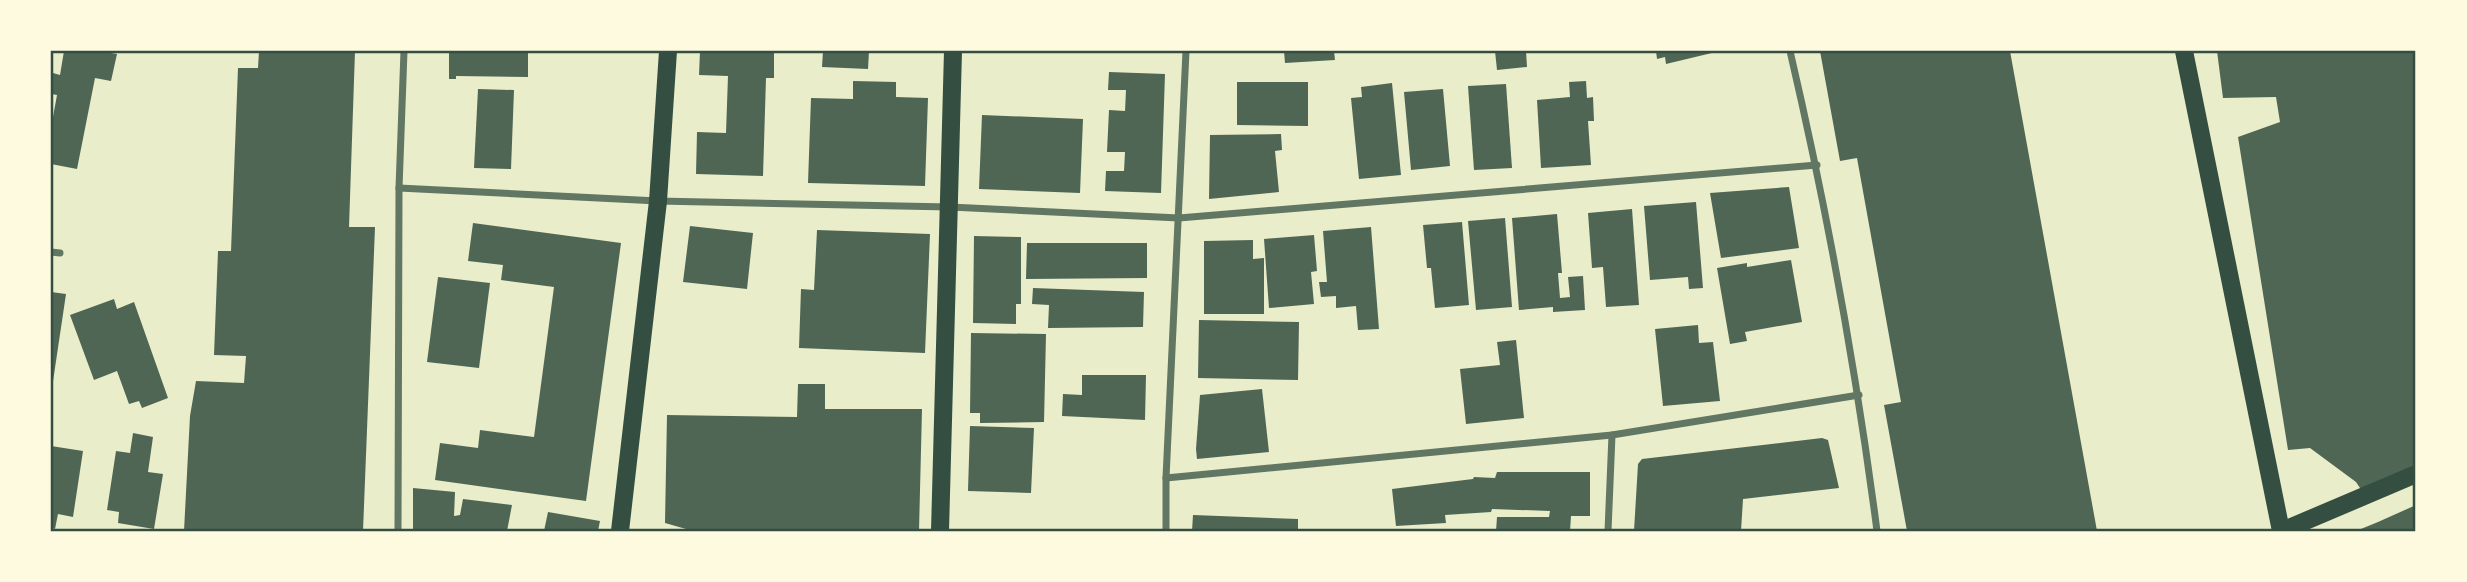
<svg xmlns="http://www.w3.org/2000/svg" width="2467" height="582" viewBox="0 0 2467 582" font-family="Mulish,sans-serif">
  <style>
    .building { fill: #4f6655 }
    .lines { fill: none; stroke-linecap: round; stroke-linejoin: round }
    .minor { stroke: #617663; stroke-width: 7 }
    .primary { stroke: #344e41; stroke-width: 18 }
    .neatline { fill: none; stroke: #344e41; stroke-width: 2.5 }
  </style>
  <rect width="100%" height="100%" fill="#e9edc9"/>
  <g class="building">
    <path d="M64 51H100L117 54 111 81 95 78 77 169 51 164V128L57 95 51 94V83L53 73 60 75Z"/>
    <path d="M259 51H355L349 227H375L363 531H184L190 416 196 381 244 383 246 356 214 355 218 251H231L238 68H258Z"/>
    <path d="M449 51H528V77L456 76V79H449Z"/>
    <path d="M700 51H774V78H766L763 176 696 174 697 132 726 133 728 76 699 75Z"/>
    <path d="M823 51H869L868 69 822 67Z"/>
    <path d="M1284 51H1334L1335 60 1285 63Z"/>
    <path d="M1495 51H1526L1527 67 1497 70Z"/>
    <path d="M1656 51H1716V52L1666 64 1665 57 1657 59Z"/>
    <path d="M1820 51H2010L2097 531H1907L1884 405 1901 402 1857 158 1840 161Z"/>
    <path d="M2217 51H2416V468L2362 491 2356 482 2310 448 2288 450 2238 137 2280 122 2276 97 2223 98Z"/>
    <path d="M1109 72 1165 74 1161 193 1105 191 1106 171H1124L1125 152H1107L1109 110 1125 111 1126 90H1108Z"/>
    <path d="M853 81 896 82V97L928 98 925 186 808 183 811 98 853 99Z"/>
    <path d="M1586 81 1587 98 1593 97 1594 121H1588L1591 165 1541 168 1537 100 1570 97 1569 82Z"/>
    <path d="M1237 82H1308V126L1237 125Z"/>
    <path d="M1392 83 1401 175 1359 179 1351 98 1362 97 1361 87Z"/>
    <path d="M1506 84 1512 168 1474 170 1468 86Z"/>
    <path d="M478 89 514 90 511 169 474 168Z"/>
    <path d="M1443 89 1450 166 1411 170 1404 92Z"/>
    <path d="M982 115 1083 119 1080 193 979 189Z"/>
    <path d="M1281 134 1282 150 1275 151 1279 192 1209 199 1210 135Z"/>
    <path d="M1789 187 1799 248 1721 258 1710 193Z"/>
    <path d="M1696 202 1703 288 1689 289 1688 277 1650 280 1644 206Z"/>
    <path d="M1632 209 1639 305 1606 307 1603 267 1592 268 1588 213Z"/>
    <path d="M1557 214 1562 273H1558L1560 298 1570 297 1568 277 1583 276 1585 310 1553 312V307L1519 310 1512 218Z"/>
    <path d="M1505 218 1512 307 1476 310 1468 221Z"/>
    <path d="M1462 222 1469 305 1435 308 1431 268H1427L1423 225Z"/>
    <path d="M473 223 621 243 586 501 435 480 440 443 478 448 480 430 534 437 554 287 501 280 503 265 468 261Z"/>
    <path d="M690 226 753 233 747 289 683 282Z"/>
    <path d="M1371 227 1379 329 1358 330 1356 306 1336 308V296L1321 297 1319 282H1327L1323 231Z"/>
    <path d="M817 230 930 234 925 353 799 348 801 289 814 290Z"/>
    <path d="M1314 235 1317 271 1311 272 1314 304 1269 308 1264 239Z"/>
    <path d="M974 236 1021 237V304H1016V324L973 323Z"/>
    <path d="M1253 240V259L1264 258V314H1204V241Z"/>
    <path d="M1027 243H1147V278L1026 279Z"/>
    <path d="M1791 260 1802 322 1745 332 1747 341 1730 344 1717 268 1747 263V267Z"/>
    <path d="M438 277 490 283 479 368 427 362Z"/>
    <path d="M1033 288 1144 292 1143 327 1048 328 1049 305 1032 304Z"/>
    <path d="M51 292 66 294 52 388H51Z"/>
    <path d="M114 299 117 309 134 302 168 398 142 408 139 401 129 404 117 371 94 380 70 315Z"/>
    <path d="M1199 320 1299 322 1298 380 1198 378Z"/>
    <path d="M1698 325 1699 343 1713 342 1720 401 1663 406 1655 329Z"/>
    <path d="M971 333 1046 334 1044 422 980 423V413H970Z"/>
    <path d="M1516 340 1524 418 1466 424 1460 369 1500 365 1497 342Z"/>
    <path d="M1082 375H1146L1145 420 1062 416 1063 394 1082 395Z"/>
    <path d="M798 384H825V409H922L919 531H693L665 523 667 415 797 417Z"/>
    <path d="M1262 389 1269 452 1197 459 1196 449 1200 395Z"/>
    <path d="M970 426 1034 428 1031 493 968 491Z"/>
    <path d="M133 433 153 437 148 472 163 474 154 529 118 523 119 512 107 510 116 451 130 453Z"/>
    <path d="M1822 438 1828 440 1839 488 1743 499 1741 531H1634L1638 464 1642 459Z"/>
    <path d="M51 446 83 451 73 517 58 514 55 529 51 528Z"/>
    <path d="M1497 472H1590V516H1571L1570 531H1496L1497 517H1549L1550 511 1492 509 1491 512 1445 515 1446 523 1396 526 1392 489 1473 479 1474 477 1495 478Z"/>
    <path d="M413 488 455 492 454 516 460 515 463 499 512 505 507 531H413Z"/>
    <path d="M2416 505V531H2356L2378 522Z"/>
    <path d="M548 512 600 521 598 531H544Z"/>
    <path d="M1193 515 1298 519V531H1192Z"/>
  </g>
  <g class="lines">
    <g class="minor">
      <path d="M1790 51C1827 210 1856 369 1877 531"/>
      <path d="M399 188 658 201 950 207 1179 218 1817 165"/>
      <path d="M51 252 60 253"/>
      <path d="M1166 478 1612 435 1859 395"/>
      <path d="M398 531 399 188 404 51"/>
      <path d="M1166 531V478L1186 51"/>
      <path d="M1608 531 1612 435"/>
    </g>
    <g class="primary">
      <path d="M2184 51 2281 531"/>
      <path d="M620 531 658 201 668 51"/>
      <path d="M940 531 953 51"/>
      <path d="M2282 531 2416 474"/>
    </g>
  </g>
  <rect width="2467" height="582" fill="none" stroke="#fefae0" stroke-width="105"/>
  <rect x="52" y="52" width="2362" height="478" class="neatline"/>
</svg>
